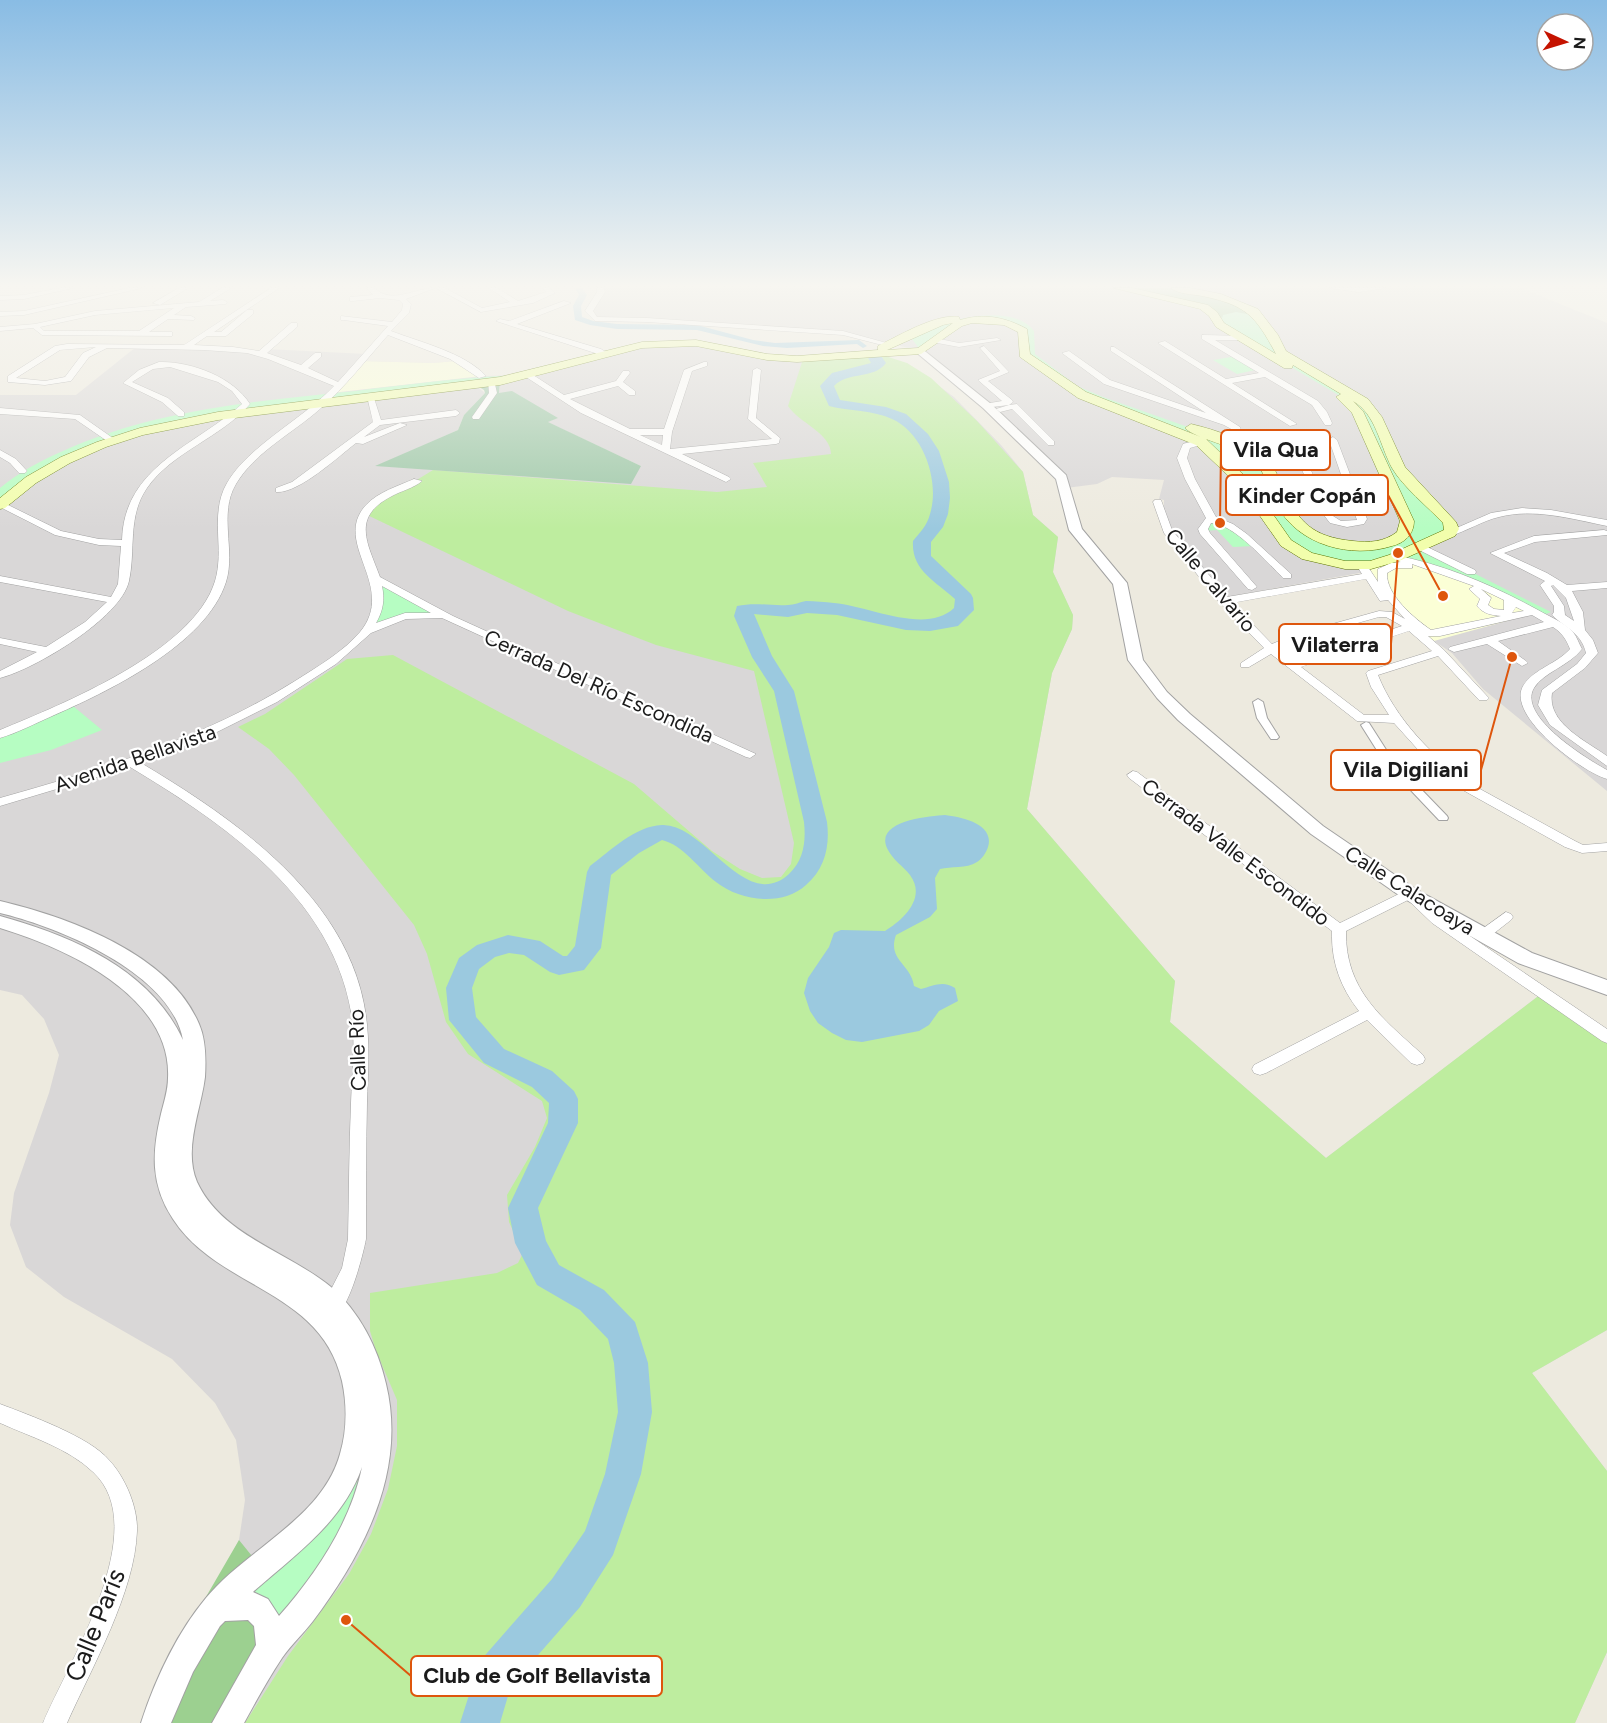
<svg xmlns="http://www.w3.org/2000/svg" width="1607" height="1723" viewBox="0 0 1607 1723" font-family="Figtree,sans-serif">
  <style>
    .residential { fill: #d9d7d7; fill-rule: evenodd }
    .education { fill: #fbffd6 }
    .grass { fill: #beed9f }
    .forest { fill: #9cd090 }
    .cemetery { fill: #9ec8a8 }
    .park { fill: #b6fdc2 }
    .water { fill: #9bc9df }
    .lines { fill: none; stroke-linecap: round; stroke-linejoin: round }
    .canal { fill: #9bc9df; fill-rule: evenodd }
    .river { fill: #9bc9df; fill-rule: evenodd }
    .pedestrian-casing { stroke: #a2a2a2; stroke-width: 2 }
    .minor-casing { stroke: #a2a2a2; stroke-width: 1 }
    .tertiary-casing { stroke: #a2a2a2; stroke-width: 2 }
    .secondary-casing { stroke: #5b7300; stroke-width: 1 }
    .pedestrian { fill: #fff; fill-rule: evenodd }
    .minor { fill: #fff; fill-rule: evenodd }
    .tertiary { fill: #fff; fill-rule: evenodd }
    .secondary { fill: #f2feac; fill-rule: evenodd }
    .labels { text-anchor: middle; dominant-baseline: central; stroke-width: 4.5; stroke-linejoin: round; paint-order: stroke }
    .street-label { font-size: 21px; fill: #1b1b1b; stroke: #fff }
    .near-street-label { font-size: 26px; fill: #1b1b1b; stroke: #fff }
    .leader { fill: none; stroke: #de560d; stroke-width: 2 }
    .callout-dot { fill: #de560d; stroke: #fff; stroke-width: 2 }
    .callout { fill: #fff; stroke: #de560d; stroke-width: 2 }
    .callout-label { font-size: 22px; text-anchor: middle; font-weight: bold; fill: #1b1b1b }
  </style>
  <rect width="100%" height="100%" fill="#edeadf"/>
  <g class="residential">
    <path d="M600 288H1521L1607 323V791L1483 689 1452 653 1434 641 1391 604 1365 572 1226 597 1174 535 1164 510V500L1159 499 1164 480 1112 477 1097 484 1066 488 1062 478 921 351 852 334 647 320 605 321 591 316 601 292Z"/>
    <path d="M681 342 767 357 907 363 954 397 1001 445 1023 472 1033 515 1058 537 1053 572 1073 615 1072 629 1052 673 1027 809 1175 981 1170 1022 1326 1158 1541 994 1607 1330 1532 1373 1607 1471V1652L1575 1723H142L239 1540 245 1500 236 1440 215 1403 172 1359 64 1297 26 1267 10 1225 14 1193 49 1093 59 1055 44 1019 22 995 0 990V395H76L136 347 184 348 261 354 266 349 366 354 361 361 433 363 456 361 482 376 527 375 662 343ZM500 381 499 394 557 418 547 422 641 466H377L458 430 464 415 485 393 475 385Z"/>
  </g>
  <g class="education">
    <path d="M360 361 433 363 456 361 482 376 331 393Z"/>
    <path d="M1394 558 1457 574 1536 613 1434 641 1391 604 1366 572 1371 565Z"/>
  </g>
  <path class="grass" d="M876 353 907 363 931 378 977 421 1023 472 1033 515 1058 537 1053 572 1073 615 1072 629 1052 673 1027 809 1175 981 1170 1022 1326 1158 1541 994 1607 1039V1330L1532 1373 1607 1471V1652L1575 1723H245L288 1656 349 1574 371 1534 388 1489 397 1446V1400L376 1351 370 1331V1293L497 1273 518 1263 523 1253 509 1222 507 1195 535 1147 547 1118 542 1101 468 1054 446 1022 427 954 414 925 294 775 269 749 238 727 265 714 347 659 393 655 634 784 712 851 740 869 762 878 781 877 791 864 794 843 754 671 656 645 568 611 363 513 433 470 717 492 767 487 753 463 831 454C831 433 799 423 788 406L803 359Z"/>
  <g class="forest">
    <path d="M1119 288H1176L1210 295 1259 316 1220 318 1195 305Z"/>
    <path d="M239 1540 264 1571 253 1618 265 1652 222 1723H142L167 1664Z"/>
  </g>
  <path class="cemetery" d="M500 381 499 393 512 391 558 418 548 422 641 466 631 484 375 466 458 430 464 415 485 393 484 390 474 384Z"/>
  <g class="park">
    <path d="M1236 312 1252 315 1281 353 1364 402 1399 468 1452 529 1422 547 1551 612 1541 616 1467 579 1395 559 1362 566 1294 550 1209 449 1082 395 1027 359 1024 335 1014 324 971 320 921 351 912 339 913 334C941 322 1011 300 1034 331L1035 354 1077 386 1103 397 1219 438 1253 454 1310 536 1380 546 1407 529 1345 399 1220 325 1223 315Z"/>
    <path d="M1237 356 1260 369 1237 374 1213 360Z"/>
    <path d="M527 375 176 423 66 460 0 505V488C19 472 40 461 63 451 154 410 256 401 355 391 413 384 469 376 527 375Z"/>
    <path d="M1220 520 1254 546 1233 547 1217 530 1204 531V524Z"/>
    <path d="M372 579 441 615C415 612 395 614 372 626Z"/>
    <path d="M73 706 102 730 51 750 0 763V736Z"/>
    <path d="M364 1408 371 1481 278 1635 274 1617 218 1615 315 1529Z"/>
  </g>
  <path class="water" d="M945 815C962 817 995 824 988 847 986 853 982 859 977 862 966 869 951 866 940 869L935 878 937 909 930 917 896 935C887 960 911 964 914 986L921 989C933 986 943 980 955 988L958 1001 939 1011 929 1025 919 1031 862 1042 846 1040 832 1033 818 1023 810 1011 804 993 808 978 829 947 834 933 841 930 885 931C903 920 927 898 910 875 903 866 893 860 888 850 872 821 929 816 945 815Z"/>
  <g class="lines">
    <path class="canal" d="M575 288H582L587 295 581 306 582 317 593 321 617 324 697 325 753 340 775 343 859 340 867 346 863 348 857 344 787 348 763 346 697 330 617 329 590 325 575 320 573 306 579 295Z"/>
    <path class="river" d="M874 352 879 353 886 363C873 380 848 371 834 386L840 400 886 407 906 414 928 434 939 451 949 482 950 498 948 514 943 527 931 542V556L971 594 973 598 974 610 958 626 930 631 906 630 837 615 807 613 788 617 754 614 772 656 794 691 827 822C830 846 825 869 806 885 782 907 740 901 716 882 699 869 683 845 662 840L639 853 611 875 601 948 584 970 559 975 550 972 524 955 509 953 495 957 479 969 472 988 476 1017 504 1049 552 1071 574 1091 578 1099V1123L538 1208 546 1241 559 1265 604 1290 635 1322 648 1363 652 1412 641 1474 613 1555 580 1607 511 1686 500 1723H460L480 1661 552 1579 585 1531 605 1474 618 1412 614 1363 608 1339 580 1310 537 1285 515 1243 508 1208 548 1123 549 1103 532 1087 484 1063 449 1020 446 988 459 958 477 945 508 935 540 941 563 956H567L575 946 587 872 590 866C610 851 635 826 662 825 705 823 745 914 789 874 804 860 806 841 804 822L774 691 752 657 734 616 737 606C755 602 770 606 788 605 794 605 800 602 806 601 815 601 825 602 834 603 869 606 926 635 954 608L955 599C935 581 911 570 913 541 920 532 927 526 930 514 940 482 924 433 892 419 873 410 849 411 829 406L820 386 832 373 871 363 867 356Z"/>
    <g class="pedestrian-casing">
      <g id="pedestrian">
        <path d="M1258 699 1263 702 1267 718 1279 737 1277 739H1271L1257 718 1253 702Z"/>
        <path d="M1366 722 1369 723 1392 759 1447 816 1448 818 1447 820H1439L1385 763 1361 725Z"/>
      </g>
    </g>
    <g class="minor-casing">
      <g id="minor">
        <path d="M60 288H73L24 299 0 300V296L24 295Z"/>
        <path d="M129 288H142L24 315 0 316V312L24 311Z"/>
        <path d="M179 288H188L160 305 153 303Z"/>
        <path d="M222 288H231L210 301 223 300 227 302 226 304 186 307 174 315 191 316 195 318 194 320 168 319 149 332H172V336H169L42 335 33 328 0 331V327L35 324 95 311 199 302ZM174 308 139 331H44L40 327 95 315Z"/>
        <path d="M271 288H279L214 332H221L247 310H253V314L226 336H207L194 345 233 347 259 351 291 323H297V327L267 353 301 365 315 353H321V357L308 368 338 382 388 326 344 320H341V316L392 322 402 310 403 304 399 300 380 298 353 301H350V297L373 295 367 288H374C393 305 414 288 435 288L406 299 411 304 409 313 391 331C420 342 465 353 486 376L479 378 450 359 388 335C366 360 345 387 320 409 293 433 255 452 236 484 218 514 236 550 226 582 206 645 107 692 50 717 34 724 17 733 0 738V730C63 704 194 651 215 581 225 549 209 514 227 483 248 446 303 419 334 386L268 359 247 353 204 350 107 348 89 357 71 381 45 385 8 382V376L55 346 67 344 184 345ZM96 347 83 353 65 377 45 381 16 378 60 350Z"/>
        <path d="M436 288H445L482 308 510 302 489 288H497L518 301 546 292 542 288H549L555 293 533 303 481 312Z"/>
        <path d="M597 288H603L605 292 593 311 597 317 647 318 843 331 894 345 890 347 843 335 647 322 595 321 585 311 597 292Z"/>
        <path d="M1329 288H1386L1359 292Z"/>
        <path d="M564 301 571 303 517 324 601 349 607 353V357H601L595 353 496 321 500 319 509 321Z"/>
        <path d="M1205 335 1241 336 1242 338 1238 340H1215L1318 401 1327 412 1332 423 1331 425H1325L1312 405 1265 377 1232 383 1297 424 1290 426 1158 343 1165 341 1226 379 1259 373 1202 339V335Z"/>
        <path d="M935 338 959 343 997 338 1001 340 959 347 932 342 931 340Z"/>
        <path d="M984 346 1009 372 988 381 1012 400 1013 402 1009 405 1017 404 1054 441V445H1048L1012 409 1000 412 996 409 1009 405 984 408V404L1002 401 978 380 1000 371 980 348Z"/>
        <path d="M1114 347 1240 427 1247 448 1246 450H1240L1233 430 1224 425 1104 384 1062 353 1069 351 1110 380 1206 413 1111 351V347Z"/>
        <path d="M159 362C191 361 233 377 250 404 221 438 173 451 147 488 127 517 136 549 129 581 121 618 35 669 0 678V671L37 652 0 644V638L46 647 85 622 107 602 0 582V576L111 597 118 584 121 546 99 545 55 535 0 507V501L61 531 99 539 122 540C124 466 195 446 242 404L232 391 218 382 170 367 153 369 132 382 168 398 184 412V416H178L162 402 123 383 139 370Z"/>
        <path d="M704 362H707V366L692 371 672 432 670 449 772 439 748 419 753 370 757 368 761 370 756 418 780 438 779 443 776 444 682 454 729 477 731 479 726 482 581 413 523 375 530 373 564 395 616 381 623 371H629L630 373 623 382 635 391V395H629L618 386 570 399 630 429H664L684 370ZM640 435H663L662 445Z"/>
        <path d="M488 380H494L497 393 479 419H473L472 417 489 393Z"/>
        <path d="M367 396 374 398 381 420 456 410 460 413 456 416 380 425 364 437 400 423 407 425 363 444 356 443C338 457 298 494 276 492V488L292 482 373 422Z"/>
        <path d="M0 408 80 415 117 441 110 443 75 419 0 414Z"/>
        <path d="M1333 437 1337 440 1351 477 1388 478 1393 481 1388 484 1353 483 1367 519 1364 524 1347 527 1330 523 1320 510 1294 452 1298 449 1302 452 1333 516 1341 521 1357 520 1329 440Z"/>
        <path d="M1201 439 1205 442 1204 444 1190 448 1187 458 1195 479 1216 517 1233 524 1247 534 1291 574V578H1283C1268 563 1233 523 1211 523L1208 529 1210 533 1257 587 1252 590 1248 589 1200 534 1198 529 1206 518 1185 479 1177 458 1183 444Z"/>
        <path d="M0 450 16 459 27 471 25 473H19L10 463 0 457Z"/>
        <path d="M414 479 422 481C414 488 401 491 392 496 351 517 367 542 380 577L453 616 756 754 750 758 746 757 442 618 406 619 371 633 336 664 277 702 203 739 141 763C235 819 350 898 366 1016 370 1045 368 1074 367 1102 366 1148 366 1193 366 1239 363 1255 350 1305 337 1314 332 1318 328 1317 323 1315L321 1309 342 1268 348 1239C349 1194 349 1148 351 1103 352 1073 356 1042 351 1012 331 896 223 823 130 767L0 806V798C103 769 204 738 295 681 317 667 343 652 360 632 398 586 331 543 366 505 378 492 398 486 414 479ZM382 586 431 613H405L376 623C383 611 385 600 382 586Z"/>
        <path d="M1155 500H1161L1172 530 1227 597 1362 574 1357 566 1362 563 1366 564 1378 582V569L1391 563 1401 562 1390 560V556L1394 555C1446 565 1492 585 1538 610 1550 617 1564 622 1573 632 1577 637 1579 644 1582 649 1569 666 1544 672 1534 688 1517 716 1587 759 1607 770V779C1582 772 1506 716 1523 686 1533 669 1557 664 1570 649 1566 639 1562 633 1553 627L1498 641 1526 661 1528 663 1522 666 1487 644 1454 652 1448 649 1450 647 1544 622 1532 615 1440 636H1428L1444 650 1487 696 1489 698 1487 700H1479L1438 656 1378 675C1395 718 1432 756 1469 783L1575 841 1583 845 1607 843V851L1582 853 1565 847 1461 789 1421 753 1394 723 1357 721 1271 654 1249 667H1241V663L1264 648 1220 603 1164 533 1153 502ZM1412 564 1474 586 1469 589 1480 599 1477 606C1484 614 1491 615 1501 616L1431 630C1414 618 1386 595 1387 573L1396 568H1412ZM1366 579 1380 601 1388 600 1405 619 1392 612 1379 611 1293 635 1272 644 1232 603ZM1481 589 1504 600V610L1494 609 1488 605 1491 598ZM1516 607 1524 611 1512 613ZM1379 617H1386L1402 626 1294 661 1279 650 1301 639ZM1409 631 1432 651 1368 671 1366 673 1371 687 1389 715H1364L1301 667Z"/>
        <path d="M1522 508 1551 510 1607 520V526C1572 519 1534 508 1499 517 1482 521 1467 531 1450 536L1445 533 1491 513Z"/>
        <path d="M1604 530 1607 531V535L1535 542 1504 553 1547 573 1567 585 1607 582V588L1572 591 1583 612 1585 630 1593 640 1598 653 1585 668 1552 693C1547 723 1586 741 1607 756V766L1550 725 1538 705 1542 690 1577 664 1586 653C1581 632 1565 628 1552 615L1554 612V606L1540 585 1545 581 1490 553 1534 536ZM1553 585 1566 598 1574 621 1565 615 1564 606 1551 586Z"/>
        <path d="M1421 544 1475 570 1476 572 1475 574H1467L1417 549V545Z"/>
        <path d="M1133 771 1137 772 1340 923 1405 891H1415L1442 917 1607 1029V1043L1602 1041 1432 923 1408 900 1346 931C1345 990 1382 1018 1423 1055L1425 1059 1423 1063 1417 1065 1411 1063 1367 1020 1266 1073 1260 1075 1254 1073 1252 1069 1254 1065 1359 1011C1340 987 1331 961 1332 931L1129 778 1127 775Z"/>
        <path d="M1506 912 1511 914 1513 917 1511 920 1488 938H1478L1476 935 1478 932Z"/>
        <path d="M0 1404C29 1415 90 1437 109 1460 125 1477 138 1507 137 1531 135 1592 92 1667 67 1723H43C68 1663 154 1528 93 1472 68 1448 31 1437 0 1423Z"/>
      </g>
    </g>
    <g class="tertiary-casing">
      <g id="tertiary">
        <path d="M921 348 991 404 1066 475 1082 529 1127 583 1143 660 1167 692 1190 714 1323 826 1417 890 1532 953 1607 980V995L1518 963 1403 898 1311 834 1178 720 1157 698 1128 660 1113 584 1069 530 1056 479 983 408 917 353V349Z"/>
        <path d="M0 901C68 917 170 954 199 1024 206 1040 206 1060 205 1077 201 1110 183 1149 197 1182 222 1236 289 1252 331 1287 359 1311 378 1348 386 1384 407 1471 364 1553 313 1621 303 1634 291 1645 282 1658 268 1679 256 1701 244 1723H212L256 1645 254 1626 248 1620 225 1621 220 1626 193 1672 171 1723H141C155 1680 177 1633 206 1598 246 1549 322 1519 340 1454 347 1431 347 1404 342 1381 321 1289 218 1289 173 1219 150 1184 152 1152 161 1114 164 1102 168 1090 168 1078 172 996 66 948 0 928V916C72 936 150 969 183 1040 171 973 59 927 0 913ZM362 1467C351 1522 316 1574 279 1616L268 1599 253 1592C295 1555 343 1522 362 1467Z"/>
      </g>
    </g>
    <g class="secondary-casing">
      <path id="secondary" d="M1114 288H1132L1208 305 1217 312 1224 323 1276 354C1255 315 1246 305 1202 296 1192 294 1178 294 1171 288H1190L1221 294 1258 309 1278 335 1286 351 1368 399 1382 417 1405 467 1456 522 1459 529 1455 536 1399 561 1371 569H1345L1302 559 1281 546 1239 486 1196 445 1078 398 1020 357 1018 332 1004 325 972 323 962 326 921 354 797 362 767 360 696 346 642 348 500 385 218 420 143 435 106 447 70 463 36 483 5 508 0 509V498L26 477 61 457 97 442 140 428 218 412 500 377 642 342 696 340 767 354 797 356 878 350V346C898 336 937 313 959 317L960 320C984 313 1005 317 1027 329L1030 354 1086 392 1206 439 1249 480 1291 540 1312 553 1345 561H1370L1389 555 1444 530 1443 523C1428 507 1403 487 1392 468 1380 446 1376 414 1353 401L1363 411 1414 521C1414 535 1404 543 1392 546 1351 559 1299 545 1278 507 1270 491 1266 471 1251 459 1233 445 1196 439 1185 428L1191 424C1216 430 1247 440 1266 458 1274 466 1278 476 1282 486 1298 522 1312 537 1353 541 1369 543 1384 542 1397 532L1400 521 1352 413 1336 397 1341 394 1293 365 1292 368H1284L1216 327 1209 316 1200 309ZM953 323 918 348 887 350 943 325Z"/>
    </g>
    <use href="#pedestrian" class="pedestrian"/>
    <use href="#minor" class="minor"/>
    <use href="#tertiary" class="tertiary"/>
    <use href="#secondary" class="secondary"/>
  </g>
  <linearGradient id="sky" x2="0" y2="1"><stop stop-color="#89bce4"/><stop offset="0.54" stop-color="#f7f6f1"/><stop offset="1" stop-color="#f7f6f1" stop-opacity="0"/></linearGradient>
  <rect width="1607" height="529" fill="url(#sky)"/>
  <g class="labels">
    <g class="street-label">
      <text transform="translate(1211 580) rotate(50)">Calle Calvario</text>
      <text transform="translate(599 686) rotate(24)">Cerrada Del Río Escondida</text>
      <text transform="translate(135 758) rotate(-19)">Avenida Bellavista</text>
      <text transform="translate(1236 852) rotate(37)">Cerrada Valle Escondido</text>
      <text transform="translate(1410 890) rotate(32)">Calle Calacoaya</text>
      <text transform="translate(357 1050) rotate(-92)">Calle Río</text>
    </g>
    <g class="near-street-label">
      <text transform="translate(95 1625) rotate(-68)">Calle París</text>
    </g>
  </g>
  <path class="leader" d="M1220 523L1221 450M1443 596L1388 495M1398 553L1391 644M1512 657L1481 770M346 1620L411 1676"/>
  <g class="callout-dot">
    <circle cx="1220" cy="523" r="6"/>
    <circle cx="1443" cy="596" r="6"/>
    <circle cx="1398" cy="553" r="6"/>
    <circle cx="1512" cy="657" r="6"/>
    <circle cx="346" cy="1620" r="6"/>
  </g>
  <g class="callout">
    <rect x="1221" y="430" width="109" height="40" rx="6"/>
    <rect x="1226" y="475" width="162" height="40" rx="6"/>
    <rect x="1279" y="624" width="112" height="40" rx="6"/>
    <rect x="1331" y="750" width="150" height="40" rx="6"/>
    <rect x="411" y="1656" width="251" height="40" rx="6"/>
  </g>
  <g class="callout-label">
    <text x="1276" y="457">Vila Qua</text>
    <text x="1307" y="503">Kinder Copán</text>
    <text x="1335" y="652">Vilaterra</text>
    <text x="1406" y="777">Vila Digiliani</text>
    <text x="537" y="1683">Club de Golf Bellavista</text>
  </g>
  <g transform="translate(1565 42) rotate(94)"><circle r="28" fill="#ffffff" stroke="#a4a4a4" stroke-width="1.5"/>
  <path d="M0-4.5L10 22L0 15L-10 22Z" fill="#c51300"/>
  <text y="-9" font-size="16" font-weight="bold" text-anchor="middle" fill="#1b1b1b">N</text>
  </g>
</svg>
